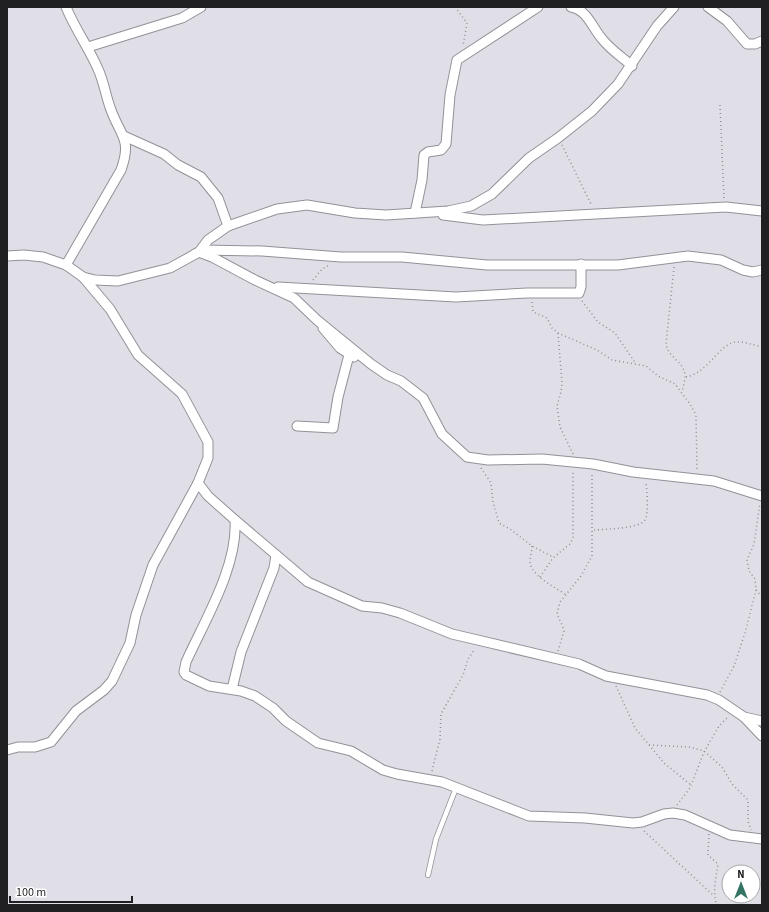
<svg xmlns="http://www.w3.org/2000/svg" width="769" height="912" viewBox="0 0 769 912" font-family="'Source Sans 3',sans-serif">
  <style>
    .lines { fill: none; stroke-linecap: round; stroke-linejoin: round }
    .lane-casing { stroke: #929198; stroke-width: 6 }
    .street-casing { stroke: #929198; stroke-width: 11 }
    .path { stroke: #908f95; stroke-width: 1.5; stroke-dasharray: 1 3; stroke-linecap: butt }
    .lane { stroke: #fff; stroke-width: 4.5 }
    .street { stroke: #fff; stroke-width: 9 }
  </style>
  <rect width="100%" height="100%" fill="#e0dfe7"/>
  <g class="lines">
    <g class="lane-casing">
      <path id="lane" d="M428 875 436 839 456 788"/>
    </g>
    <g class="street-casing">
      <g id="street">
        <path d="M66 7C75 29 89 48 98 69 104 82 106 97 111 110 121 137 132 139 121 170L66 265"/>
        <path d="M571 7C588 10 592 28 603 40 611 50 622 57 632 66"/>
        <path d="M708 7 727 21 747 44H755L762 41"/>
        <path d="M88 47 182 18 201 7"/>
        <path d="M124 136 164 154 178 165 201 177 218 198 228 226"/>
        <path d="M415 213 422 180 424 155 428 152 441 150 446 144 450 95 457 60 538 7"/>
        <path d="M443 215 483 220 726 207 762 211"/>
        <path d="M203 250 262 251 341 257H402L487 265H618L688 256 721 260 743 270 753 272 762 270"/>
        <path d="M195 254 199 252 212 257 255 280 294 298 317 320 371 364 387 375 401 381 423 398 442 434 467 457 488 460 542 459 593 464 633 472 714 481 762 496"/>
        <path d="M7 256 24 255 43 257 66 265 83 277 95 280 118 281 170 268 199 252 208 240 228 226 277 209 307 205 355 213 386 215 448 211 471 206 492 194 529 158 558 138 592 111 618 84 657 26 674 7"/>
        <path d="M83 277 110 309 138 355 182 394 208 442V458L198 483 208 496 235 520C238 566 205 620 186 662L184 672 186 675 209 686 241 691 255 696 273 708 286 721 318 743 351 751 383 770 397 774 442 782 529 816 585 818 633 823 642 822 664 814 673 813 685 815 730 835 762 839"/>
        <path d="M278 287 456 297 527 293H579L581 287V264"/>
        <path d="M323 328 340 348 354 357"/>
        <path d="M297 426 333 428 338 397 349 355"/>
        <path d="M235 520 308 582 362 606 382 608 400 613 452 634 579 664 606 676 707 695 719 700 744 717 762 721"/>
        <path d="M232 689 241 652 274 568 276 555"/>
        <path d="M744 717 762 736"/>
        <path d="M7 750 18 747H35L51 742 76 711 104 690 112 681 130 643 136 615 153 565 198 483"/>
      </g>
    </g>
    <g class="path">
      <path d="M455 7 467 23 463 46"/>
      <path d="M720 105 724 199"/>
      <path d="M562 145 592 206"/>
      <path d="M674 267 666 344C668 358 685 362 685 376 685 381 683 387 682 392"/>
      <path d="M313 280 322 269 330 265"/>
      <path d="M582 301 598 322 615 333 636 364"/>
      <path d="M532 302 533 312 547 318 552 328 558 333 597 350 612 360 646 366 658 376 675 384 690 404 696 415 697 471"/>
      <path d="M558 333 562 383 561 392 557 406 560 427 573 454"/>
      <path d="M686 377C709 373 720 341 738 342 746 342 754 345 762 347"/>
      <path d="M481 468 491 483 493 502 499 523 510 529 532 546 553 557"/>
      <path d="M594 530C605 529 639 529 645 520 649 514 647 490 646 483"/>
      <path d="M532 546C532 552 530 557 530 562 531 576 555 587 565 594"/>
      <path d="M540 577 553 558 570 544 573 538V470"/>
      <path d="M756 590 762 597"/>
      <path d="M558 651 564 631 563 627 557 614 560 602 581 576 592 556V472"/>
      <path d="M616 686 635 728 664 763 691 785"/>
      <path d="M720 692 734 666 745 633 756 590 755 579 749 571 747 560 754 544 760 503"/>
      <path d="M649 745 689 747 704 751 722 767 732 784 748 800V821L751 830"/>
      <path d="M432 771 440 739 441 714 463 675 468 659 475 649"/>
      <path d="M677 805 690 788 704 752 719 726 729 716"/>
      <path d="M644 831 714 896"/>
      <path d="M709 834 708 855 718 864C716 879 712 891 717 905"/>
    </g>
    <use href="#lane" class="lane"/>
    <use href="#street" class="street"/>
  </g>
  <rect width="769" height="912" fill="none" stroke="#201f22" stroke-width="16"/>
  <g transform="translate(741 884)"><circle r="19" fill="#ffffff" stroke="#a6a5a7"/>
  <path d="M0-3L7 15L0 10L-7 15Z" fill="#357565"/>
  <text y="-6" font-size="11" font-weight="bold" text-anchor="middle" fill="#201f22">N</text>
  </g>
  <path d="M10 896v6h122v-6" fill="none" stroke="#201f22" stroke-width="2"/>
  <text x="16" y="896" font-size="12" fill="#201f22" stroke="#ffffff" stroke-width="3" paint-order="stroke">100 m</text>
</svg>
